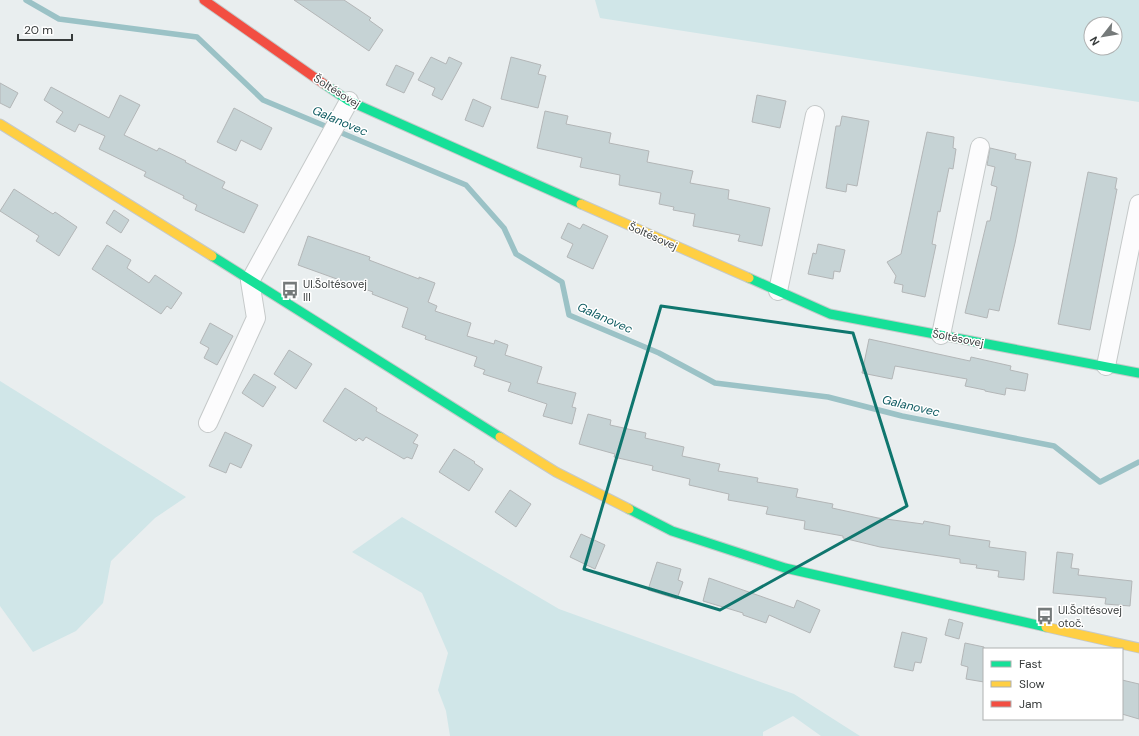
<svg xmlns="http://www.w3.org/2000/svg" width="1139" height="736" viewBox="0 0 1139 736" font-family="'DM Sans',sans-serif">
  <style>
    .green { fill: #d0e6e8; fill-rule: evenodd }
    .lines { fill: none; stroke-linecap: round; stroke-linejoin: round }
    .stream { stroke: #9bc2c6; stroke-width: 5.5 }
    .building { fill: #c6d3d5; stroke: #b3b6b7 }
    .street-casing { stroke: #c5c9c9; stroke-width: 20 }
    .fast-casing { stroke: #c5c9c9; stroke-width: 11 }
    .slow-casing { stroke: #c5c9c9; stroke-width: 11 }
    .jam-casing { stroke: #c5c9c9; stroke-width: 11 }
    .street { stroke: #fcfcfd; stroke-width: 18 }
    .fast { stroke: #16e098; stroke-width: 9 }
    .slow { stroke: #ffcf43; stroke-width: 9 }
    .jam { stroke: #f24e42; stroke-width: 9 }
    .marked { fill: none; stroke: #0f766e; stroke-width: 3; stroke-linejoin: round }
    .labels { text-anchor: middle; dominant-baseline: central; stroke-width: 3; stroke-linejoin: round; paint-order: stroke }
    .street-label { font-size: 11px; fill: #373b3b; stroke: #fff }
    .poi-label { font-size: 11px; fill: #373b3b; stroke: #fff; text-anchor: start }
    .water-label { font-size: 12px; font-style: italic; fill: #105c62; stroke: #fff }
  </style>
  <rect width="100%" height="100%" fill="#e9eeef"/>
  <g class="green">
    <path d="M595 0H1139V102L600 18ZM1091 24H1115V48H1091Z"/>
    <path d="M0 381 186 497 155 518 111 561 103 603 76 631 33 652 0 606Z"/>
    <path d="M402 517 559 609 794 694 860 736H821L793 716 763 732V736H450L446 711 438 690 448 653 422 593 352 552Z"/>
  </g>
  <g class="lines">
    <path class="stream" d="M26 0 59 19 197 37 263 100 466 185 504 228 516 254 562 282 569 315 659 353 715 383 828 397 902 416 1054 446 1100 482 1139 462"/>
  </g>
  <g class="building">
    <path d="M294 0H344L371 18 369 20 383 30 369 51Z"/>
    <path d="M431 57 446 64 449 57 462 63 442 100 432 95 435 88 418 80Z"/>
    <path d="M511 57 541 65 538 74 546 76 538 108 501 99Z"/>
    <path d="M396 65 414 73 404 93 386 85Z"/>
    <path d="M0 83 18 93 10 108 0 103Z"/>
    <path d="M51 87 109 118 120 95 140 105 124 135 157 151 159 148 186 161 185 162 225 182 222 188 258 205 244 233 195 210 197 205 183 198 184 196 144 176 146 172 99 149 105 136 79 124 75 132 56 122 63 112 44 100Z"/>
    <path d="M757 95 786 101 780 128 752 122Z"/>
    <path d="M473 99 491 107 483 127 465 120Z"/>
    <path d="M234 108 272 128 261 150 241 140 236 151 217 142Z"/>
    <path d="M545 111 568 116 566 124 611 133 609 143 649 151 647 162 693 171 690 183 729 190 728 199 770 208 762 246 738 241 740 235 693 226 695 214 673 210 674 207 659 204 661 193 619 185 620 175 580 167 582 158 537 148Z"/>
    <path d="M842 116 869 121 857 186 847 184 846 192 826 188 836 126H840Z"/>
    <path d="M927 132 954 137 953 148 956 149 953 169 949 168 940 212 938 211 932 244 936 245 925 297 902 292 903 285 894 283 896 276 887 262 901 254Z"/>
    <path d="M990 148 1016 154 1015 159 1031 162 1015 243 999 311 989 309 987 318 965 313 987 221H990L997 187 991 185 995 167 987 165Z"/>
    <path d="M1088 172 1117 178 1115 189H1117L1090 330 1058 324Z"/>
    <path d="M14 189 53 214 55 212 77 227 59 256 36 241 39 236 0 211Z"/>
    <path d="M114 210 129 220 121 233 106 223Z"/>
    <path d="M568 223 580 229 583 224 608 236 593 269 567 257 573 244 561 238Z"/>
    <path d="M308 236 370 257 369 260 419 279V277L435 283 428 302 437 306 435 311 471 323 467 336 494 344 495 340 508 345 505 355 542 367 537 383 576 393 572 407 576 408 572 424 543 416 547 404 508 391 511 383 483 374 485 370 474 366 477 357 425 339 426 336 402 327 408 308 372 294 373 292 298 265Z"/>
    <path d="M818 244 845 250 840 272 834 271 833 279 808 274 813 253 816 254Z"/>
    <path d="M107 245 131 260 127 268 149 283 155 275 182 293 171 309 167 306 161 314 92 269Z"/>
    <path d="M210 323 233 336 217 365 204 358 209 348 200 343Z"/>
    <path d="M869 339 970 361 971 357 1011 366 1010 370 1028 374 1025 391 1006 388 1005 395 985 391V390L965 386 967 379 895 366 892 379 862 373Z"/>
    <path d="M289 350 312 364 296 389 274 374Z"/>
    <path d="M254 374 276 387 263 407 242 393Z"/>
    <path d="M345 388 377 408 376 411 418 435 413 443 418 445 412 459 407 457 404 459 366 437 363 441 359 438 356 441 323 421Z"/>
    <path d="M588 414 611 420 610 425 646 433 645 438 684 447 682 456 720 464 718 471 758 478 757 482 798 489 796 497 833 504 832 508 878 518 923 524 924 521 950 526 949 535 990 541 989 547 1026 552 1024 580 998 577 999 571 976 568 977 565 960 563V559L880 547 843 538V536L804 529 805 521 766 514 768 507 728 500 729 494 689 485 690 479 652 470 653 466 614 457 615 454 579 444Z"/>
    <path d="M225 432 252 445 241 468 230 463 226 473 209 466Z"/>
    <path d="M454 449 475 462 474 463 483 469 469 491 439 472Z"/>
    <path d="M510 490 531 504 516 527 495 512Z"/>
    <path d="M581 534 605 545 595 569 570 557Z"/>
    <path d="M1057 552 1073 554 1071 568 1079 569 1078 575 1132 581 1130 606 1105 604 1106 598 1053 593Z"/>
    <path d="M657 562 681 569 678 580 683 582 677 599 648 590Z"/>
    <path d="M709 578 794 608 797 600 820 610 810 633 769 615 766 623 743 615V613L703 601Z"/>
    <path d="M949 619 963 623 959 639 945 635Z"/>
    <path d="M902 632 927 638 921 663 915 662 913 671 894 667Z"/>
    <path d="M965 643 984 647V682L966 679 968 667 961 665Z"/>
    <path d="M1122 680 1139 684V719L1122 714Z"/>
  </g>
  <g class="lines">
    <g class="street-casing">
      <g id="street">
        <path d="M778 291 815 115"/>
        <path d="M941 335 980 147"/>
        <path d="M1106 366 1139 204"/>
        <path d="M208 423 256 318 250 281 349 101"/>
      </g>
    </g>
    <g class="fast-casing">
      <g id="fast">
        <path d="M324 84 349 101 581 204"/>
        <path d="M212 256 500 437"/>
        <path d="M749 278 830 314 1139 373"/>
        <path d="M629 509 672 531 785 568 1046 627"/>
      </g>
    </g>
    <g class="slow-casing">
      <g id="slow">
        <path d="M0 124 212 256"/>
        <path d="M581 204 749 278"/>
        <path d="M500 437 556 472 629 509"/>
        <path d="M1046 627 1139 648"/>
      </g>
    </g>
    <g class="jam-casing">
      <path id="jam" d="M204 0 324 84"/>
    </g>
    <use href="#street" class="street"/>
    <use href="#fast" class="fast"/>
    <use href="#slow" class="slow"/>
    <use href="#jam" class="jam"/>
  </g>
  <path class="marked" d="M661 306 853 333 907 506 720 610 584 569Z"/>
  <defs>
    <g id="bus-bare" transform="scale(1.38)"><path d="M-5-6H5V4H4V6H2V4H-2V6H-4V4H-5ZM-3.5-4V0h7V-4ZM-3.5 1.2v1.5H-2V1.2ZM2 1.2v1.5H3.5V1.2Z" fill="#757a7a" stroke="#fff" stroke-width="2.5" paint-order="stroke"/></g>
  </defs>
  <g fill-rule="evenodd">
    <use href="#bus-bare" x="290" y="290"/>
    <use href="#bus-bare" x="1045" y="616"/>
  </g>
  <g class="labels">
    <g class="street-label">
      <text transform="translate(337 91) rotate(32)">Šoltésovej</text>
      <text transform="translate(653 236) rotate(24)">Šoltésovej</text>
      <text transform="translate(958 338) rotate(11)">Šoltésovej</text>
    </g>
    <g class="poi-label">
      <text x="303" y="284">Ul.Šoltésovej<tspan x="303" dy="13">III</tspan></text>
      <text x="1058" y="610">Ul.Šoltésovej<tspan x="1058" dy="13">otoč.</tspan></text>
    </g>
    <g class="water-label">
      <text transform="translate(340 121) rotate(23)">Galanovec</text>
      <text transform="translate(605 318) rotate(24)">Galanovec</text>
      <text transform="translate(911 406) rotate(13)">Galanovec</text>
    </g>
  </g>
  <rect x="983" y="648" width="140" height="72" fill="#ffffff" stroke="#afb1b1"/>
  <rect x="991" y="661" width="20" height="6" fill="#16e098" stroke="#afb1b1"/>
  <text x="1019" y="668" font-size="12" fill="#373b3b">Fast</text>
  <rect x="991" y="681" width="20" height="6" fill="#ffcf43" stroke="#afb1b1"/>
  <text x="1019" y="688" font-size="12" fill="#373b3b">Slow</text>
  <rect x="991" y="701" width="20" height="6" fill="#f24e42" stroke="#afb1b1"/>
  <text x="1019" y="708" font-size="12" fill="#373b3b">Jam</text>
  <g transform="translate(1103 36) rotate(239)"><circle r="19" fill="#ffffff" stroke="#afb1b1"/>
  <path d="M0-3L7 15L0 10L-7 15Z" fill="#757a7a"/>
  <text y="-6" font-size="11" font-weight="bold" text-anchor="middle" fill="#373b3b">N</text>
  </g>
  <path d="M18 34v6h54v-6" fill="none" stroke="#373b3b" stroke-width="2"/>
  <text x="24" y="34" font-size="12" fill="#373b3b" stroke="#ffffff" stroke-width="3" paint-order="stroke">20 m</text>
</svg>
